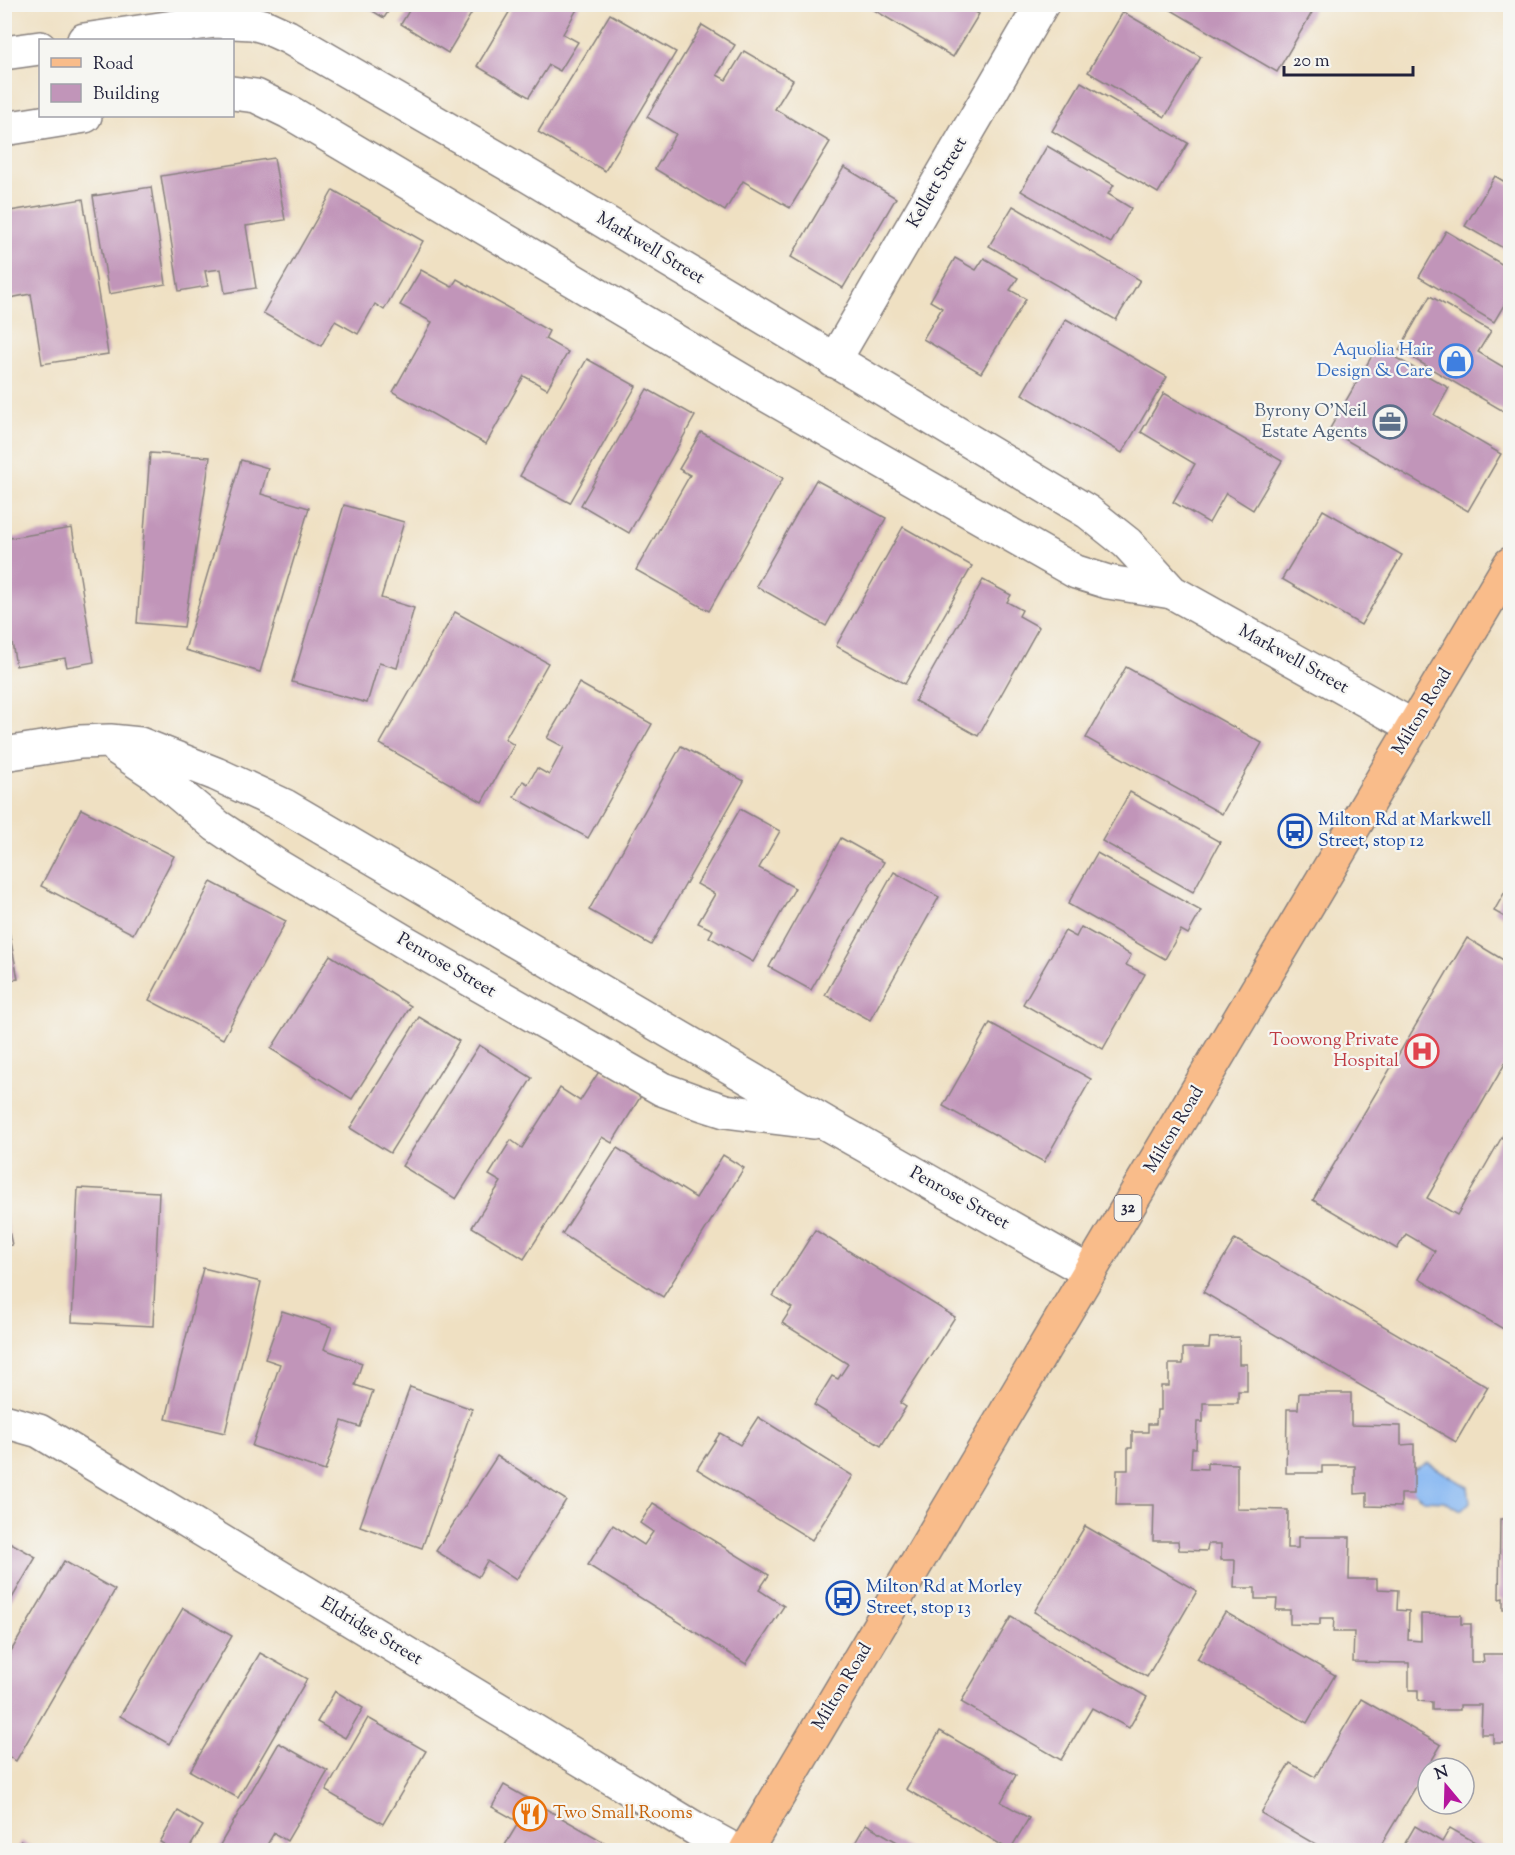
<svg xmlns="http://www.w3.org/2000/svg" width="1515" height="1855" viewBox="0 0 1515 1855" font-family="'Sorts Mill Goudy',serif">
  <style>
    .water { fill: #86b7f2; stroke: #546c96; stroke-width: 1.5 }
    .building { fill: #c195b9 }
    .lines { fill: none; stroke-linecap: round; stroke-linejoin: round }
    .minor-casing { stroke: #88817e; stroke-width: 36 }
    .major-casing { stroke: #88817e; stroke-width: 36 }
    .minor { stroke: #fff; stroke-width: 33 }
    .major { stroke: #f9bc8a; stroke-width: 33 }
    .labels { text-anchor: middle; dominant-baseline: central; stroke-width: 4.5; stroke-linejoin: round; paint-order: stroke }
    .shield { fill: #f6f6f2; stroke: #626272; stroke-width: 1.5 }
    .shield-label { font-size: 16px; font-weight: bold; fill: #22223b }
    .street-label { font-size: 18px; fill: #22223b; stroke: #f6f6f2 }
    .shop-label { font-size: 18px; fill: #366cbe; stroke: #f6f6f2; text-anchor: end }
    .service-label { font-size: 18px; fill: #4e5e75; stroke: #f6f6f2; text-anchor: end }
    .transit-label { font-size: 18px; fill: #164399; stroke: #f6f6f2; text-anchor: start }
    .health-label { font-size: 18px; fill: #be3a42; stroke: #f6f6f2; text-anchor: end }
    .food-label { font-size: 18px; fill: #c56008; stroke: #f6f6f2; text-anchor: start }
  </style>
  <rect width="100%" height="100%" fill="#f6f6f2"/>
  <filter id="ink" filterUnits="userSpaceOnUse"><feTurbulence type="fractalNoise" baseFrequency=".0167" numOctaves="2"/><feDisplacementMap in="SourceGraphic" scale="12" xChannelSelector="R" yChannelSelector="G"/><feConvolveMatrix kernelMatrix="1 2 1 2 8 2 1 2 1" color-interpolation-filters="sRGB"/></filter>
  <filter id="wash" filterUnits="userSpaceOnUse"><feTurbulence type="fractalNoise" baseFrequency=".008" numOctaves="4" result="noise"/><feDisplacementMap in="SourceGraphic" scale="24" xChannelSelector="R" yChannelSelector="G"/><feGaussianBlur stdDeviation="1.35" result="paint"/><feColorMatrix in="noise" values="0 0 0 0 0 0 0 0 0 0 0 0 0 0 0 0 0 1.4 0 .05"/><feComposite in="paint" operator="in"/></filter>
  <g filter="url(#wash)">
    <rect width="100%" height="100%" fill="#efe0c2"/>
    <path class="water" d="M1428 1463 1468 1487 1470 1502 1461 1511 1444 1501 1423 1500 1410 1488 1412 1470Z"/>
    <g id="blocks">
      <g class="building">
        <path d="M361 4H393L384 18Z"/>
        <path d="M413 4H477L448 53 401 24Z"/>
        <path d="M514 4H580L563 34 578 42 560 71 549 65 529 97 477 66Z"/>
        <path d="M864 4H962L979 14 953 57Z"/>
        <path d="M1161 4H1317L1277 72Z"/>
        <path d="M1123 12 1201 57 1165 117 1088 72Z"/>
        <path d="M610 14 676 52 605 171 538 132Z"/>
        <path d="M702 25 735 45 717 75 726 80 744 51 793 80 775 109 830 142 790 208 743 181 725 211 655 169 676 134 647 117Z"/>
        <path d="M1081 82 1188 143 1158 193 1052 131Z"/>
        <path d="M1047 146 1114 185 1108 194 1131 208 1111 243 1021 191Z"/>
        <path d="M274 158 285 220 246 226 256 288 225 293 221 269 205 271 208 286 179 291 161 176Z"/>
        <path d="M844 167 896 198 843 288 791 257Z"/>
        <path d="M1495 176 1510 185V252L1465 226Z"/>
        <path d="M151 187 166 284 109 294 93 196Z"/>
        <path d="M333 190 423 241 384 310 375 304 358 334 335 321 321 346 263 313Z"/>
        <path d="M83 199 108 354 42 364 31 294 4 299V212Z"/>
        <path d="M1013 206 1140 280 1116 320 989 246Z"/>
        <path d="M1446 231 1510 269V295L1494 322 1419 277Z"/>
        <path d="M955 258 976 270 984 258 1018 278 1010 290 1026 299 981 373 923 339 942 308 930 301Z"/>
        <path d="M421 270 452 287 457 279 549 331 545 339 568 352 547 389 524 376 486 444 393 392 432 322 400 305Z"/>
        <path d="M1430 296 1491 331 1478 352 1510 371V415L1399 350Z"/>
        <path d="M1066 319 1167 377 1122 453 1022 394Z"/>
        <path d="M1377 347 1449 388 1434 415 1501 454 1468 511 1329 430Z"/>
        <path d="M587 359 636 386 570 503 520 476Z"/>
        <path d="M647 389 695 416 629 533 581 505Z"/>
        <path d="M1164 393 1282 461 1253 510 1226 493 1209 523 1173 502 1195 464 1141 432Z"/>
        <path d="M701 432 783 478 709 611 636 570 690 475 679 469Z"/>
        <path d="M150 453 210 457 184 627 137 623Z"/>
        <path d="M241 460 268 468 261 494 309 508 260 672 185 650Z"/>
        <path d="M816 480 886 518 826 626 756 586Z"/>
        <path d="M344 505 404 522 381 598 414 608 397 668 379 663 367 703 292 682Z"/>
        <path d="M1323 510 1402 555 1361 625 1282 579Z"/>
        <path d="M903 527 972 566 905 684 836 646Z"/>
        <path d="M72 528 94 662 67 667 65 658 16 666 4 595V539Z"/>
        <path d="M983 580 1011 595 1007 602 1022 610 1019 616 1039 627 978 736 915 701Z"/>
        <path d="M455 612 548 663 505 739 514 745 482 802 380 744Z"/>
        <path d="M1126 667 1262 743 1222 814 1086 738Z"/>
        <path d="M579 683 652 724 588 838 514 797 523 781 528 784 537 768 549 775 564 747 547 738Z"/>
        <path d="M681 746 744 781 651 945 589 910Z"/>
        <path d="M1130 792 1220 842 1193 892 1102 841Z"/>
        <path d="M81 809 174 856 133 934 41 886Z"/>
        <path d="M740 809 780 831 759 868 795 888 753 962 709 937 713 930 698 923 715 894 697 884Z"/>
        <path d="M841 838 884 862 811 990 769 967Z"/>
        <path d="M1097 853 1201 911 1188 934 1181 930 1165 959 1068 904Z"/>
        <path d="M894 872 939 897 870 1020 825 995Z"/>
        <path d="M211 882 286 921 223 1039 149 1000Z"/>
        <path d="M1510 883V920L1494 911Z"/>
        <path d="M4 904 18 979 4 981Z"/>
        <path d="M1081 927 1131 955 1126 965 1145 974 1103 1049 1023 1004 1065 931 1076 937Z"/>
        <path d="M1467 938 1510 964V1055L1427 1198 1457 1215 1510 1123V1321L1505 1330 1419 1279 1435 1251 1406 1234 1397 1249 1313 1200Z"/>
        <path d="M330 955 411 1006 352 1099 271 1049Z"/>
        <path d="M419 1017 459 1041 390 1153 350 1128Z"/>
        <path d="M990 1023 1091 1079 1044 1162 943 1106Z"/>
        <path d="M479 1045 532 1078 456 1199 402 1166Z"/>
        <path d="M600 1070 641 1096 612 1143 602 1137 524 1259 472 1227 501 1182 489 1175 511 1140 522 1148 560 1088 580 1101Z"/>
        <path d="M617 1148 696 1198 723 1155 744 1168 663 1297 562 1234Z"/>
        <path d="M78 1188 159 1192 153 1326 72 1322Z"/>
        <path d="M4 1207 12 1245 4 1246Z"/>
        <path d="M815 1230 955 1317 900 1403 906 1407 881 1446 814 1405 832 1376 838 1379 848 1364 782 1323 792 1308 773 1296Z"/>
        <path d="M1235 1239 1488 1387 1456 1442 1203 1292Z"/>
        <path d="M203 1268 261 1282 225 1433 166 1419Z"/>
        <path d="M282 1311 332 1327 324 1349 362 1363 355 1385 373 1391 360 1427 342 1421 325 1471 252 1446 280 1364 265 1359Z"/>
        <path d="M1239 1337V1364H1247V1391H1238V1403H1203V1422H1197L1196 1448H1192L1191 1468 1207 1469V1463L1237 1464V1509L1288 1510 1287 1548H1298V1537H1350L1349 1579H1377V1589L1398 1590 1397 1610 1409 1611 1408 1640 1421 1641V1614L1461 1615V1624H1471V1662H1484L1483 1654H1507V1663H1510V1743H1493V1734H1481L1482 1705H1460V1710H1432V1702L1418 1701V1690H1409V1663L1353 1662 1354 1632H1333L1334 1618H1320V1625L1290 1624V1610H1276L1277 1599H1255V1588H1234L1235 1560H1221V1544H1208L1207 1551 1179 1550 1178 1541H1153L1154 1505H1116L1117 1470H1128V1448H1132V1432H1148V1424H1156L1157 1410H1161V1386H1169V1364H1183V1348H1209L1210 1338Z"/>
        <path d="M410 1387 472 1409 422 1548 360 1526Z"/>
        <path d="M1299 1393H1351V1425L1401 1426V1445L1414 1444V1494H1401V1507L1367 1506V1493L1355 1494V1466H1322V1473H1286L1287 1409H1298Z"/>
        <path d="M758 1417 853 1476 812 1540 697 1469 720 1433 740 1445Z"/>
        <path d="M497 1456 566 1500 516 1580 487 1561 478 1577 436 1551Z"/>
        <path d="M653 1503 769 1575 759 1590 784 1606 746 1664 588 1565 613 1525 644 1545 653 1532 640 1523Z"/>
        <path d="M1500 1519H1510V1610H1503V1598L1499 1599Z"/>
        <path d="M1085 1526 1197 1591 1147 1677 1034 1612Z"/>
        <path d="M4 1539 36 1557 4 1612Z"/>
        <path d="M64 1561 115 1590 16 1761 4 1754V1663Z"/>
        <path d="M183 1608 232 1636 169 1744 120 1716Z"/>
        <path d="M1225 1612 1335 1675 1307 1723 1197 1659Z"/>
        <path d="M1011 1617 1147 1697 1129 1728 1092 1708 1061 1760 961 1702Z"/>
        <path d="M260 1653 307 1679 238 1798 190 1771Z"/>
        <path d="M335 1691 363 1708 345 1738 317 1722Z"/>
        <path d="M1361 1699 1441 1745 1378 1850H1325L1261 1813 1290 1763 1315 1777Z"/>
        <path d="M368 1718 426 1751 383 1824 326 1791Z"/>
        <path d="M940 1731 1016 1775 1001 1802 1029 1818 1010 1850 906 1789Z"/>
        <path d="M279 1743 328 1771 287 1841 274 1833 264 1850H217Z"/>
        <path d="M504 1785 618 1850H515L505 1845 519 1822 492 1807Z"/>
        <path d="M178 1811 203 1826 188 1850H174L160 1842Z"/>
        <path d="M866 1824 911 1850H851Z"/>
        <path d="M1415 1826 1442 1842 1450 1828 1489 1850H1401Z"/>
        <path d="M21 1841 39 1850H15Z"/>
      </g>
    </g>
  </g>
  <g filter="url(#ink)">
    <use href="#blocks" fill-opacity="0" stroke="#88817e" stroke-width="1.5"/>
    <g class="lines">
      <g class="minor-casing">
        <g id="minor">
          <path d="M84 40 215 21 252 23 266 27 288 37 527 175 1088 512 1127 543 1172 592 1414 727"/>
          <path d="M4 53 40 48"/>
          <path d="M232 93 256 96 289 112 765 394 1076 572 1108 582 1172 592"/>
          <path d="M4 129 85 116"/>
          <path d="M834 361 1042 4"/>
          <path d="M118 749 154 773 217 826 279 867 403 941 662 1089 703 1104 725 1111 813 1122"/>
          <path d="M4 754 80 742 110 741 140 744 216 774 285 806 829 1125 1089 1272"/>
          <path d="M4 1421 39 1431 696 1829 734 1850"/>
        </g>
      </g>
      <g class="major-casing">
        <path id="major" d="M746 1850 1510 564"/>
      </g>
      <use href="#minor" class="minor"/>
      <use href="#major" class="major"/>
    </g>
  </g>
  <defs>
    <g id="shop-ring" transform="scale(1.725)"><circle r="9.5" fill="#f6f6f2" stroke="#3f7fe0" stroke-width="1.5"/><path d="M-5-2.5h2.3a2.7 3.5 0 0 1 5.4 0H5L5.5 6h-11ZM-1.5-2.5h3a1.5 2.3 0 0 0-3 0Z" fill="#3f7fe0"/></g>
    <g id="office-ring" transform="scale(1.725)"><circle r="9.5" fill="#f6f6f2" stroke="#5c6f8a" stroke-width="1.5"/><path d="M-6-3h4V-5.5h4V-3h4V5H-6ZM-1-4.5V-3h2v-1.5ZM-6 0V1H6V0Z" fill="#5c6f8a"/></g>
    <g id="bus-ring" transform="scale(1.725)"><circle r="9.5" fill="#f6f6f2" stroke="#1a4fb4" stroke-width="1.5"/><path d="M-5-6H5V4H4V6H2V4H-2V6H-4V4H-5ZM-3.5-4V0h7V-4ZM-3.5 1.2v1.5H-2V1.2ZM2 1.2v1.5H3.5V1.2Z" fill="#1a4fb4"/></g>
    <g id="hospital-ring" transform="scale(1.725)"><circle r="9.5" fill="#f6f6f2" stroke="#e0444e" stroke-width="1.5"/><path d="M-5-5h3v3.5h4V-5h3V5h-3V1.5h-4V5h-3Z" fill="#e0444e"/></g>
    <g id="restaurant-ring" transform="scale(1.725)"><circle r="9.5" fill="#f6f6f2" stroke="#e8710a" stroke-width="1.5"/><path d="M-5-6h1v4h1v-4h1v4h1v-4h1v5L-1.5 .5V6h-2V.5L-5-1ZM5-6V6H3V1.5H1.5Q1.5-4 5-6Z" fill="#e8710a"/></g>
  </defs>
  <g fill-rule="evenodd">
    <use href="#shop-ring" x="1456" y="361"/>
    <use href="#office-ring" x="1390" y="422"/>
    <use href="#bus-ring" x="1295" y="831"/>
    <use href="#hospital-ring" x="1422" y="1051"/>
    <use href="#bus-ring" x="843" y="1598"/>
    <use href="#restaurant-ring" x="530" y="1814"/>
  </g>
  <g class="labels">
    <rect class="shield" x="1114.5" y="1195" width="27" height="26" rx="4.5"/>
    <g class="shield-label">
      <text x="1128" y="1208">32</text>
    </g>
    <g class="street-label">
      <text transform="translate(938 183) rotate(-60)">Kellett Street</text>
      <text transform="translate(650 249) rotate(31)">Markwell Street</text>
      <text transform="translate(1293 660) rotate(29)">Markwell Street</text>
      <text transform="translate(1423 712) rotate(-59)">Milton Road</text>
      <text transform="translate(446 966) rotate(30)">Penrose Street</text>
      <text transform="translate(1175 1130) rotate(-59)">Milton Road</text>
      <text transform="translate(959 1199) rotate(29)">Penrose Street</text>
      <text transform="translate(371 1632) rotate(31)">Eldridge Street</text>
      <text transform="translate(843 1687) rotate(-59)">Milton Road</text>
    </g>
    <g class="shop-label">
      <text x="1433" y="351">Aquolia Hair<tspan x="1433" dy="21">Design &amp; Care</tspan></text>
    </g>
    <g class="service-label">
      <text x="1367" y="412">Byrony O'Neil<tspan x="1367" dy="21">Estate Agents</tspan></text>
    </g>
    <g class="transit-label">
      <text x="1318" y="821">Milton Rd at Markwell<tspan x="1318" dy="21">Street, stop 12</tspan></text>
      <text x="866" y="1588">Milton Rd at Morley<tspan x="866" dy="21">Street, stop 13</tspan></text>
    </g>
    <g class="health-label">
      <text x="1399" y="1041">Toowong Private<tspan x="1399" dy="21">Hospital</tspan></text>
    </g>
    <g class="food-label">
      <text x="553" y="1814">Two Small Rooms</text>
    </g>
  </g>
  <rect width="1515" height="1855" fill="none" stroke="#f6f6f2" stroke-width="24"/>
  <rect x="39" y="39" width="195" height="78" fill="#f6f6f2" stroke="#a1a1a9" stroke-width="1.5"/>
  <rect x="51" y="58" width="30" height="9" fill="#f9bc8a" stroke="#a1a1a9" stroke-width="1.5"/>
  <text x="93" y="69" font-size="18" fill="#22223b">Road</text>
  <rect x="51" y="84" width="30" height="18" fill="#c195b9" stroke="#a1a1a9" stroke-width="1.5"/>
  <text x="93" y="99" font-size="18" fill="#22223b">Building</text>
  <g transform="translate(1446 1786) rotate(341)"><circle r="28" fill="#f6f6f2" stroke="#a1a1a9" stroke-width="1.5"/>
  <path d="M0-4.5L10 22L0 15L-10 22Z" fill="#b5179e"/>
  <text y="-9" font-size="16" font-weight="bold" text-anchor="middle" fill="#22223b">N</text>
  </g>
  <path d="M1284 66v9h129v-9" fill="none" stroke="#22223b" stroke-width="3"/>
  <text x="1293" y="66" font-size="18" fill="#22223b" stroke="#f6f6f2" stroke-width="4.5" paint-order="stroke">20 m</text>
</svg>
